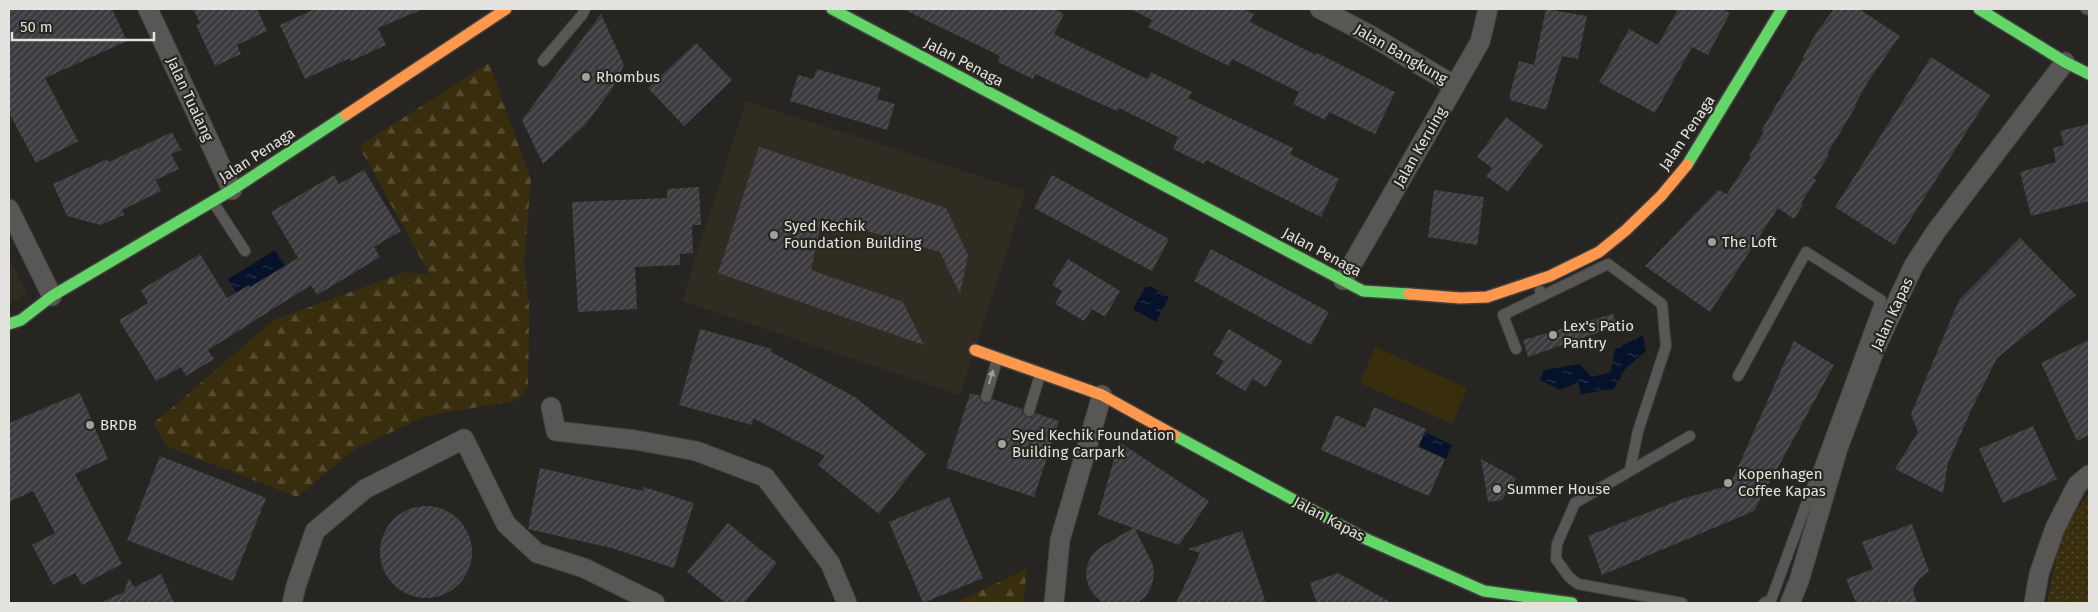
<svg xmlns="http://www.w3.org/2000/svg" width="2098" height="612" viewBox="0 0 2098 612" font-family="'Fira Sans',sans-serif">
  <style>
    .built { fill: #302c22 }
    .grass { fill: url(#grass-dots) }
    .forest { fill: url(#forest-firs) }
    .green { fill: #382e0e }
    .water { fill: url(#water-ripples) }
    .building { fill: url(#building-hatch) }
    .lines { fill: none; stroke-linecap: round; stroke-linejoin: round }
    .lane-casing { stroke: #42403e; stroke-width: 12 }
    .street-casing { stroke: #42403e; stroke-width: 21 }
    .fast-casing { stroke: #42403e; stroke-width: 14 }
    .slow-casing { stroke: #42403e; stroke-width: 14 }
    .lane { stroke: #585755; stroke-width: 10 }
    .street { stroke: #585755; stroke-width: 19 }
    .fast { stroke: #63d668; stroke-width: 11 }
    .slow { stroke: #ff974d; stroke-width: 11 }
    .oneway { fill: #9e9c9a }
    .poi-dot { fill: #a1a09c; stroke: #282621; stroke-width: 2 }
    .labels { text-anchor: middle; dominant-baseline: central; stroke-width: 4.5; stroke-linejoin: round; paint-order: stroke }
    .street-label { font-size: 15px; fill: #e3e2de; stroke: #282621 }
    .poi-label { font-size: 15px; fill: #e3e2de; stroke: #282621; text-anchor: start }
  </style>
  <defs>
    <pattern id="grass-dots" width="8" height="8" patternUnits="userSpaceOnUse" patternTransform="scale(1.25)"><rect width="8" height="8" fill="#382e0e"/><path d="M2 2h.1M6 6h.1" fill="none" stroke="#554c31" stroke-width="1.8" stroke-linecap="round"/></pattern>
    <pattern id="forest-firs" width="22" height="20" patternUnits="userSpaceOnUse" patternTransform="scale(1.25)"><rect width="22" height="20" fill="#382e0e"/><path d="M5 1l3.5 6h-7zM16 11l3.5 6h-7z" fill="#554c31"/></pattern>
    <pattern id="water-ripples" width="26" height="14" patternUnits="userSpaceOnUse" patternTransform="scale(1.25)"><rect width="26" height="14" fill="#05122a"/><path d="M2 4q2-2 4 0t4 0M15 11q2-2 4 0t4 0" fill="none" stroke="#293448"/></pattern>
    <pattern id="building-hatch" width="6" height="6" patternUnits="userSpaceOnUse" patternTransform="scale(1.25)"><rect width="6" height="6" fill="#3d3b3f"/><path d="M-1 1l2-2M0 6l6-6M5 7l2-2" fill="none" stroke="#59575a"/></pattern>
  </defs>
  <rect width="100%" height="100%" fill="#272522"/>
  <g class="built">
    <path d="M746 101 1026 191 960 395 682 301Z"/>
    <path d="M9 257 27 294 9 305Z"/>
  </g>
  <path class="grass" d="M2089 496V603H2047C2055 567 2059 523 2089 496Z"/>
  <g class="forest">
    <path d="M489 63 531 179 524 263 529 306 528 388 515 401 426 416 355 449 297 497 166 446 154 423 274 320 405 272 430 275 359 146Z"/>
    <path d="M1027 569 1023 603H954Z"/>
  </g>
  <path class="green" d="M1375 347 1467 388 1452 424 1360 383Z"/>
  <g class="water">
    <path d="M275 250 286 267 239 296 228 279Z"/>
    <path d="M1147 284 1169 297 1156 322 1133 309Z"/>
    <path d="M1643 335 1646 351 1625 369 1614 389 1581 394 1578 382 1561 390 1540 380 1544 370 1579 364 1592 377 1611 372 1615 349Z"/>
    <path d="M1425 432 1452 445 1446 459 1419 446Z"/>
  </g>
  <g class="building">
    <path d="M9 9H112L127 41 45 78 78 141 36 163 9 113Z"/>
    <path d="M193 9H257L267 31 237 45 241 54 215 66 196 25 200 23Z"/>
    <path d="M315 9H423L378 28 386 45 351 61 350 58 305 79 280 25Z"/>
    <path d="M903 9H1054L1064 14 1054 34 1147 79 1151 72 1192 92 1188 98 1293 148 1290 154 1339 179 1321 217 1206 160 1204 164 1173 149 1178 137 1119 108 1117 111 1035 74 1033 79 998 62 1000 56Z"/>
    <path d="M1130 9H1242L1254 14 1250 22 1316 55 1317 53 1395 92 1375 134 1329 112 1325 120 1293 104 1299 92 1232 59 1229 66 1148 27 1152 20Z"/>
    <path d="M1546 9 1587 16 1578 59 1562 56 1546 110 1510 100V93L1519 61 1534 65Z"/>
    <path d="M1678 9H1721L1730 13 1708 55 1692 47 1655 113 1599 82 1629 29 1658 45Z"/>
    <path d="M1834 9H1859L1900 36 1869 80 1855 105 1856 106 1827 154 1829 155 1814 178 1816 180 1801 203 1803 205 1794 219 1778 208 1710 312 1645 266 1718 190 1727 194 1751 157 1749 156 1764 132 1761 131 1804 58 1803 57 1816 33Z"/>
    <path d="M601 14 624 65 612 89 586 124 543 164 522 120Z"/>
    <path d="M696 43 732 80 684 126 648 88Z"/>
    <path d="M1931 57 1990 95 1894 245 1835 207Z"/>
    <path d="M817 69 881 88 877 99 895 104 887 130 790 101 798 75 813 79Z"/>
    <path d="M1506 117 1543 145 1508 192 1486 176 1492 168 1477 157Z"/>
    <path d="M2089 124V201L2031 216 2020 172 2056 162 2053 148 2064 145 2060 131Z"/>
    <path d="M172 132 181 150 171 154 179 169 156 180 161 191 122 210 124 215 100 225 67 216 53 184 107 159 109 162Z"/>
    <path d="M759 147 946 208 968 255 960 294 940 252 822 218 811 270 903 302 924 345 718 273Z"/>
    <path d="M364 170 401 231 374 247 380 257 317 295 311 285 208 350 214 359 186 376 181 367 156 381 119 320 148 303 141 290 200 254 227 298 249 285 250 287 298 258 271 212 334 175 339 184Z"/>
    <path d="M1052 175 1169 239 1152 271 1034 208Z"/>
    <path d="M699 187 701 225H692L693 253 680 254V265L635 267 637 309 578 312 572 202 667 198V189Z"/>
    <path d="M1434 190 1484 197 1477 245 1428 237Z"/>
    <path d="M2020 238 2076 295 1997 358 1972 408 1948 463 1943 493 1895 469 1918 432 1911 414 1959 300Z"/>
    <path d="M1211 249 1329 312 1311 345 1194 281Z"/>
    <path d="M1068 259 1120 291 1105 317 1092 309 1084 321 1055 304 1062 291 1052 285Z"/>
    <path d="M1613 314 1617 326 1528 357 1523 340Z"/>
    <path d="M700 329 772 349 771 352 855 397 926 454 879 514 818 465 825 456 753 418 752 425 679 405Z"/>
    <path d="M1229 329 1282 361 1266 387 1253 379 1245 391 1216 374 1224 361 1213 355Z"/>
    <path d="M2089 340V435L2077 441 2041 363Z"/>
    <path d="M1794 341 1834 365 1754 511 1602 575 1588 536 1682 499 1730 485Z"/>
    <path d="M80 393 108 459 75 474 122 564 82 585 75 573 53 585 32 545 55 533 33 491 9 502V423Z"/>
    <path d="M970 394 979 395 981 401 985 404 990 402 992 399 1022 409V413L1027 417 1031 418 1035 413 1059 421 1034 497 946 468Z"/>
    <path d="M1374 407 1426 429 1418 447 1445 459 1429 496 1321 450 1336 415 1365 428Z"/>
    <path d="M2033 426 2057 479 2003 503 1979 449Z"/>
    <path d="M1119 442 1209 501 1179 545 1135 529 1153 565 1154 576 1151 588 1145 597 1137 603H1103L1095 596 1089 587 1086 577 1087 566 1091 556 1099 548 1133 528 1098 515Z"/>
    <path d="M160 456 266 498 233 581 127 540Z"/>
    <path d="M1481 459 1516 478 1502 500 1488 502Z"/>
    <path d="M540 468 643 491 644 487 694 503 674 568 611 548 528 529Z"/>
    <path d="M949 497 983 578 923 603 889 522Z"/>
    <circle cx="426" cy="552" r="46"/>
    <path d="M728 523 777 563 744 603H726L687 572Z"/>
    <path d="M1912 524 1929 571 1919 579 1913 590 1917 603H1856L1846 579 1873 569 1862 542Z"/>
    <path d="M1242 531 1266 603H1176L1200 553 1188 549Z"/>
    <path d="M1338 573 1392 603H1317L1310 583Z"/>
    <path d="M161 574 174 603H100L124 592 129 578 134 587Z"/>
  </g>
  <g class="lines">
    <g class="lane-casing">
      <g id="lane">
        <path d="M2086 9 2089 10"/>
        <path d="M543 61 582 15 585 9"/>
        <path d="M213 202 245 251"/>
        <path d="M1542 296 1608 264 1662 304 1666 346 1638 431 1630 470"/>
        <path d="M1516 349 1503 315 1542 296 1540 291"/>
        <path d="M1738 376 1806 252 1881 300 1771 600 1764 603"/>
        <path d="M986 397 997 360"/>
        <path d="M1029 411 1040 375"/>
        <path d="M1682 603 1578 584 1569 577 1556 559 1557 544 1575 503 1690 436"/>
      </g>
    </g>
    <g class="street-casing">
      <g id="street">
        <path d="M148 9 232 190"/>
        <path d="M1320 9 1370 35 1455 86"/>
        <path d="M9 209 52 296"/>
        <path d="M1343 280 1480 42 1488 9"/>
        <path d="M551 407 556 431 635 440 696 451 765 477 830 563 847 603"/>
        <path d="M292 603 296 586 315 531 365 489 464 439 506 524 537 553 584 568 655 603"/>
        <path d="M1054 603 1060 540 1102 395"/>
        <path d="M1790 603 1799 581 1838 448 1875 349 1914 265 1937 230 2065 62"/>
        <path d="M2034 603 2039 574 2055 528 2077 485 2089 475"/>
      </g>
    </g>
    <g class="fast-casing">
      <g id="fast">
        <path d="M832 9 1363 291 1409 294"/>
        <path d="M1979 9 2065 62 2089 74"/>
        <path d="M1687 165 1782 9"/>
        <path d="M9 324 21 320 52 296 232 190 346 115"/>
        <path d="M1174 435 1364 538 1484 591 1572 603"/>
      </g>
    </g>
    <g class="slow-casing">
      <g id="slow">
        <path d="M346 115 506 9"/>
        <path d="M1409 294 1460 298 1487 297 1550 276 1599 252 1626 230 1661 196 1687 165"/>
        <path d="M975 350 1102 395 1174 435"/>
      </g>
    </g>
    <use href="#lane" class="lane"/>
    <use href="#street" class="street"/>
    <use href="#fast" class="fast"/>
    <use href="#slow" class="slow"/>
  </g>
  <defs><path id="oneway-solid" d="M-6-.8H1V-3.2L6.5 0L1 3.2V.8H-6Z" transform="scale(1.25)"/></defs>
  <use class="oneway" href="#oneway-solid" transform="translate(991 377) rotate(-73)"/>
  <g class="poi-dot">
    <circle cx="586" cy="77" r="5"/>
    <circle cx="774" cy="235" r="5"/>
    <circle cx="1712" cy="242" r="5"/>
    <circle cx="1553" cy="335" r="5"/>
    <circle cx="90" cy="425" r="5"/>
    <circle cx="1002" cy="444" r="5"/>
    <circle cx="1728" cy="483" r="5"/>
    <circle cx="1497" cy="489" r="5"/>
  </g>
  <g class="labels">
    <g class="street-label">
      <text transform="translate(1401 54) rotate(30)">Jalan Bangkung</text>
      <text transform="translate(964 62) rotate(28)">Jalan Penaga</text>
      <text transform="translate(190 99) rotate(65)">Jalan Tualang</text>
      <text transform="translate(1687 133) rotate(-56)">Jalan Penaga</text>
      <text transform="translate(1420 147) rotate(-60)">Jalan Keruing</text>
      <text transform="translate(257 155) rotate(-33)">Jalan Penaga</text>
      <text transform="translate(1322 252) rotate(28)">Jalan Penaga</text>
      <text transform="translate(1892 314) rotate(-65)">Jalan Kapas</text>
      <text transform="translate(1329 519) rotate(28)">Jalan Kapas</text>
    </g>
    <g class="poi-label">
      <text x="596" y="77">Rhombus</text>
      <text x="784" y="226">Syed Kechik<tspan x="784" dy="17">Foundation Building</tspan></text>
      <text x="1722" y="242">The Loft</text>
      <text x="1563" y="326">Lex's Patio<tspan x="1563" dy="17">Pantry</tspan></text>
      <text x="100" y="425">BRDB</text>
      <text x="1012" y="435">Syed Kechik Foundation<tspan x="1012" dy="17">Building Carpark</tspan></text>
      <text x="1738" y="474">Kopenhagen<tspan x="1738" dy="17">Coffee Kapas</tspan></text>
      <text x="1507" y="489">Summer House</text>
    </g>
  </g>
  <rect width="2098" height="612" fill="none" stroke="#e3e2de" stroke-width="20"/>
  <path d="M12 32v8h142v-8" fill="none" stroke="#e3e2de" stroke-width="2.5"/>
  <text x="20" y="32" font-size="15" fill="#e3e2de" stroke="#282621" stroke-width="4" paint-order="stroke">50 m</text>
</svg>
